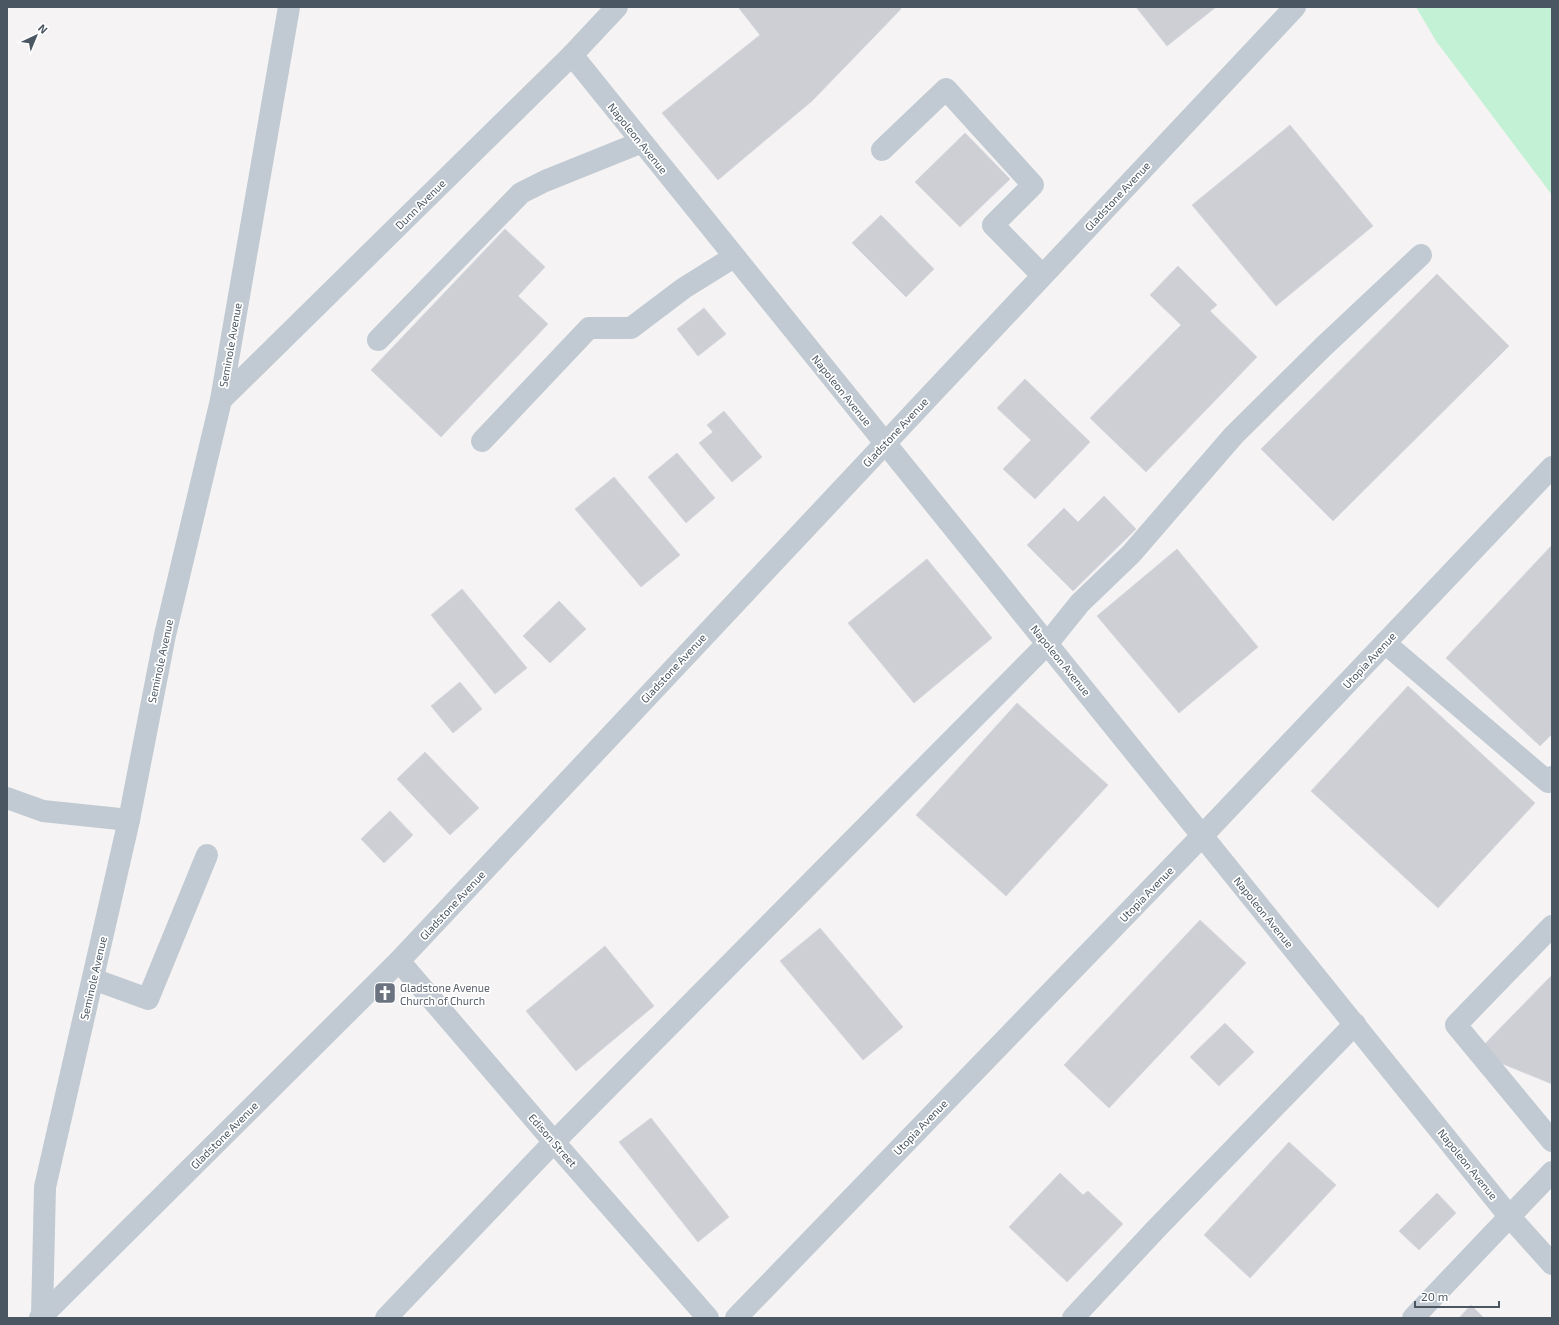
<svg xmlns="http://www.w3.org/2000/svg" width="1559" height="1325" viewBox="0 0 1559 1325" font-family="'Exo 2',sans-serif">
  <style>
    .green { fill: #c3f1d5 }
    .building { fill: #cdcfd5; stroke: #d7d9de }
    .lines { fill: none; stroke-linecap: round; stroke-linejoin: round }
    .minor { stroke: #c1cad2; stroke-width: 22 }
    .labels { text-anchor: middle; dominant-baseline: central; stroke-width: 3.5; stroke-linejoin: round; paint-order: stroke }
    .street-label { font-size: 11px; fill: #4a5661; stroke: #fff }
    .worship-label { font-size: 11px; fill: #5b616d; stroke: #fff; text-anchor: start }
  </style>
  <rect width="100%" height="100%" fill="#f5f3f3"/>
  <path class="green" d="M1416 7H1552V195L1436 41Z"/>
  <g class="building">
    <path d="M738 7H900L901 9 812 101 718 180 662 113 760 35Z"/>
    <path d="M1136 7H1216L1167 46Z"/>
    <path d="M1290 125 1373 226 1276 306 1192 205Z"/>
    <path d="M965 133 1010 179 960 227 915 182Z"/>
    <path d="M881 215 934 269 906 297 852 243Z"/>
    <path d="M505 229 545 267 518 296 548 324 441 437 371 370Z"/>
    <path d="M1178 266 1217 305 1210 311 1257 357 1146 472 1090 418 1181 325 1150 295Z"/>
    <path d="M1437 274 1509 346 1333 521 1261 449Z"/>
    <path d="M704 308 726 334 698 356 677 329Z"/>
    <path d="M1025 379 1090 442 1035 499 1003 469 1031 440 997 408Z"/>
    <path d="M724 411 762 457 732 482 699 443 713 432 707 425Z"/>
    <path d="M677 453 715 498 686 523 648 477Z"/>
    <path d="M614 477 680 555 641 587 575 509Z"/>
    <path d="M1104 496 1136 529 1073 591 1027 545 1064 508 1078 522Z"/>
    <path d="M1552 545V734L1540 746 1446 658Z"/>
    <path d="M1177 549 1258 647 1179 713 1097 616Z"/>
    <path d="M927 559 992 638 914 703 848 623Z"/>
    <path d="M462 589 527 668 495 694 431 615Z"/>
    <path d="M559 601 586 629 550 663 523 636Z"/>
    <path d="M460 682 482 709 453 733 431 706Z"/>
    <path d="M1408 686 1535 803 1438 908 1311 791Z"/>
    <path d="M1017 703 1108 785 1006 896 916 815Z"/>
    <path d="M425 752 479 808 450 835 397 779Z"/>
    <path d="M390 811 413 835 384 863 361 839Z"/>
    <path d="M1200 920 1246 963 1109 1108 1064 1065Z"/>
    <path d="M820 928 903 1027 863 1060 780 961Z"/>
    <path d="M605 946 654 1006 576 1071 526 1011Z"/>
    <path d="M1552 975V1084L1476 1053Z"/>
    <path d="M1225 1023 1254 1052 1219 1086 1190 1057Z"/>
    <path d="M651 1118 729 1217 698 1242 619 1142Z"/>
    <path d="M1289 1142 1336 1185 1250 1278 1204 1235Z"/>
    <path d="M1060 1173 1083 1195 1088 1191 1123 1224 1067 1282 1009 1227Z"/>
    <path d="M1437 1193 1456 1213 1419 1250 1399 1231Z"/>
    <path d="M1471 1305 1484 1318H1459Z"/>
  </g>
  <g class="lines">
    <g class="minor">
      <path d="M572 55 1509 1216 1552 1264"/>
      <path d="M882 150 946 89 1033 185 993 225 1042 275"/>
      <path d="M378 340 521 193 545 181 642 142"/>
      <path d="M221 400 572 55 617 7"/>
      <path d="M482 441 589 328H631L684 288 734 257"/>
      <path d="M1385 643 1548 782 1552 777"/>
      <path d="M7 798 43 811 129 820"/>
      <path d="M1552 926 1456 1025 1552 1141"/>
      <path d="M399 961 554 1142 708 1318"/>
      <path d="M93 979 148 999 207 855"/>
      <path d="M42 1316 45 1187 129 820 165 635 221 400 289 7"/>
      <path d="M40 1318 399 961 1295 7"/>
      <path d="M386 1318 554 1142 1047 644 1080 603 1131 554 1234 435 1323 347 1421 255"/>
      <path d="M736 1318 1202 836 1552 467"/>
      <path d="M1073 1318 1156 1229 1355 1024"/>
      <path d="M1413 1318 1552 1172"/>
    </g>
  </g>
  <defs>
    <g id="church-square" transform="scale(1.15)"><rect x="-9" y="-9" width="18" height="18" rx="4" fill="#6b7280" stroke="#fff"/><path d="M-1.2-6h2.4v3.5h3.3v2.4h-3.3V6h-2.4V-.1h-3.3v-2.4h3.3Z" fill="#fff"/></g>
  </defs>
  <g fill-rule="evenodd">
    <use href="#church-square" x="385" y="993"/>
  </g>
  <g class="labels">
    <g class="street-label">
      <text transform="translate(638 138) rotate(51)">Napoleon Avenue</text>
      <text transform="translate(1117 196) rotate(-47)">Gladstone Avenue</text>
      <text transform="translate(420 204) rotate(-45)">Dunn Avenue</text>
      <text transform="translate(230 345) rotate(-80)">Seminole Avenue</text>
      <text transform="translate(842 390) rotate(51)">Napoleon Avenue</text>
      <text transform="translate(895 432) rotate(-47)">Gladstone Avenue</text>
      <text transform="translate(1061 660) rotate(51)">Napoleon Avenue</text>
      <text transform="translate(1369 660) rotate(-47)">Utopia Avenue</text>
      <text transform="translate(160 661) rotate(-78)">Seminole Avenue</text>
      <text transform="translate(673 668) rotate(-47)">Gladstone Avenue</text>
      <text transform="translate(1146 894) rotate(-46)">Utopia Avenue</text>
      <text transform="translate(452 905) rotate(-47)">Gladstone Avenue</text>
      <text transform="translate(1264 912) rotate(51)">Napoleon Avenue</text>
      <text transform="translate(93 978) rotate(-77)">Seminole Avenue</text>
      <text transform="translate(920 1127) rotate(-46)">Utopia Avenue</text>
      <text transform="translate(224 1135) rotate(-45)">Gladstone Avenue</text>
      <text transform="translate(553 1140) rotate(49)">Edison Street</text>
      <text transform="translate(1468 1164) rotate(51)">Napoleon Avenue</text>
    </g>
    <g class="worship-label">
      <text x="400" y="987">Gladstone Avenue<tspan x="400" dy="13">Church of Church</tspan></text>
    </g>
  </g>
  <rect width="1559" height="1325" fill="none" stroke="#4a5661" stroke-width="16"/>
  <g transform="translate(36 36) rotate(44)" stroke="#ffffff" stroke-width="3" paint-order="stroke">
  <path d="M0-3L7 15L0 10L-7 15Z" fill="#4a5661"/>
  <text y="-6" font-size="11" font-weight="bold" text-anchor="middle" fill="#4a5661">N</text>
  </g>
  <path d="M1415 1301v6h84v-6" fill="none" stroke="#4a5661" stroke-width="2"/>
  <text x="1421" y="1301" font-size="12" fill="#4a5661" stroke="#ffffff" stroke-width="3" paint-order="stroke">20 m</text>
</svg>
